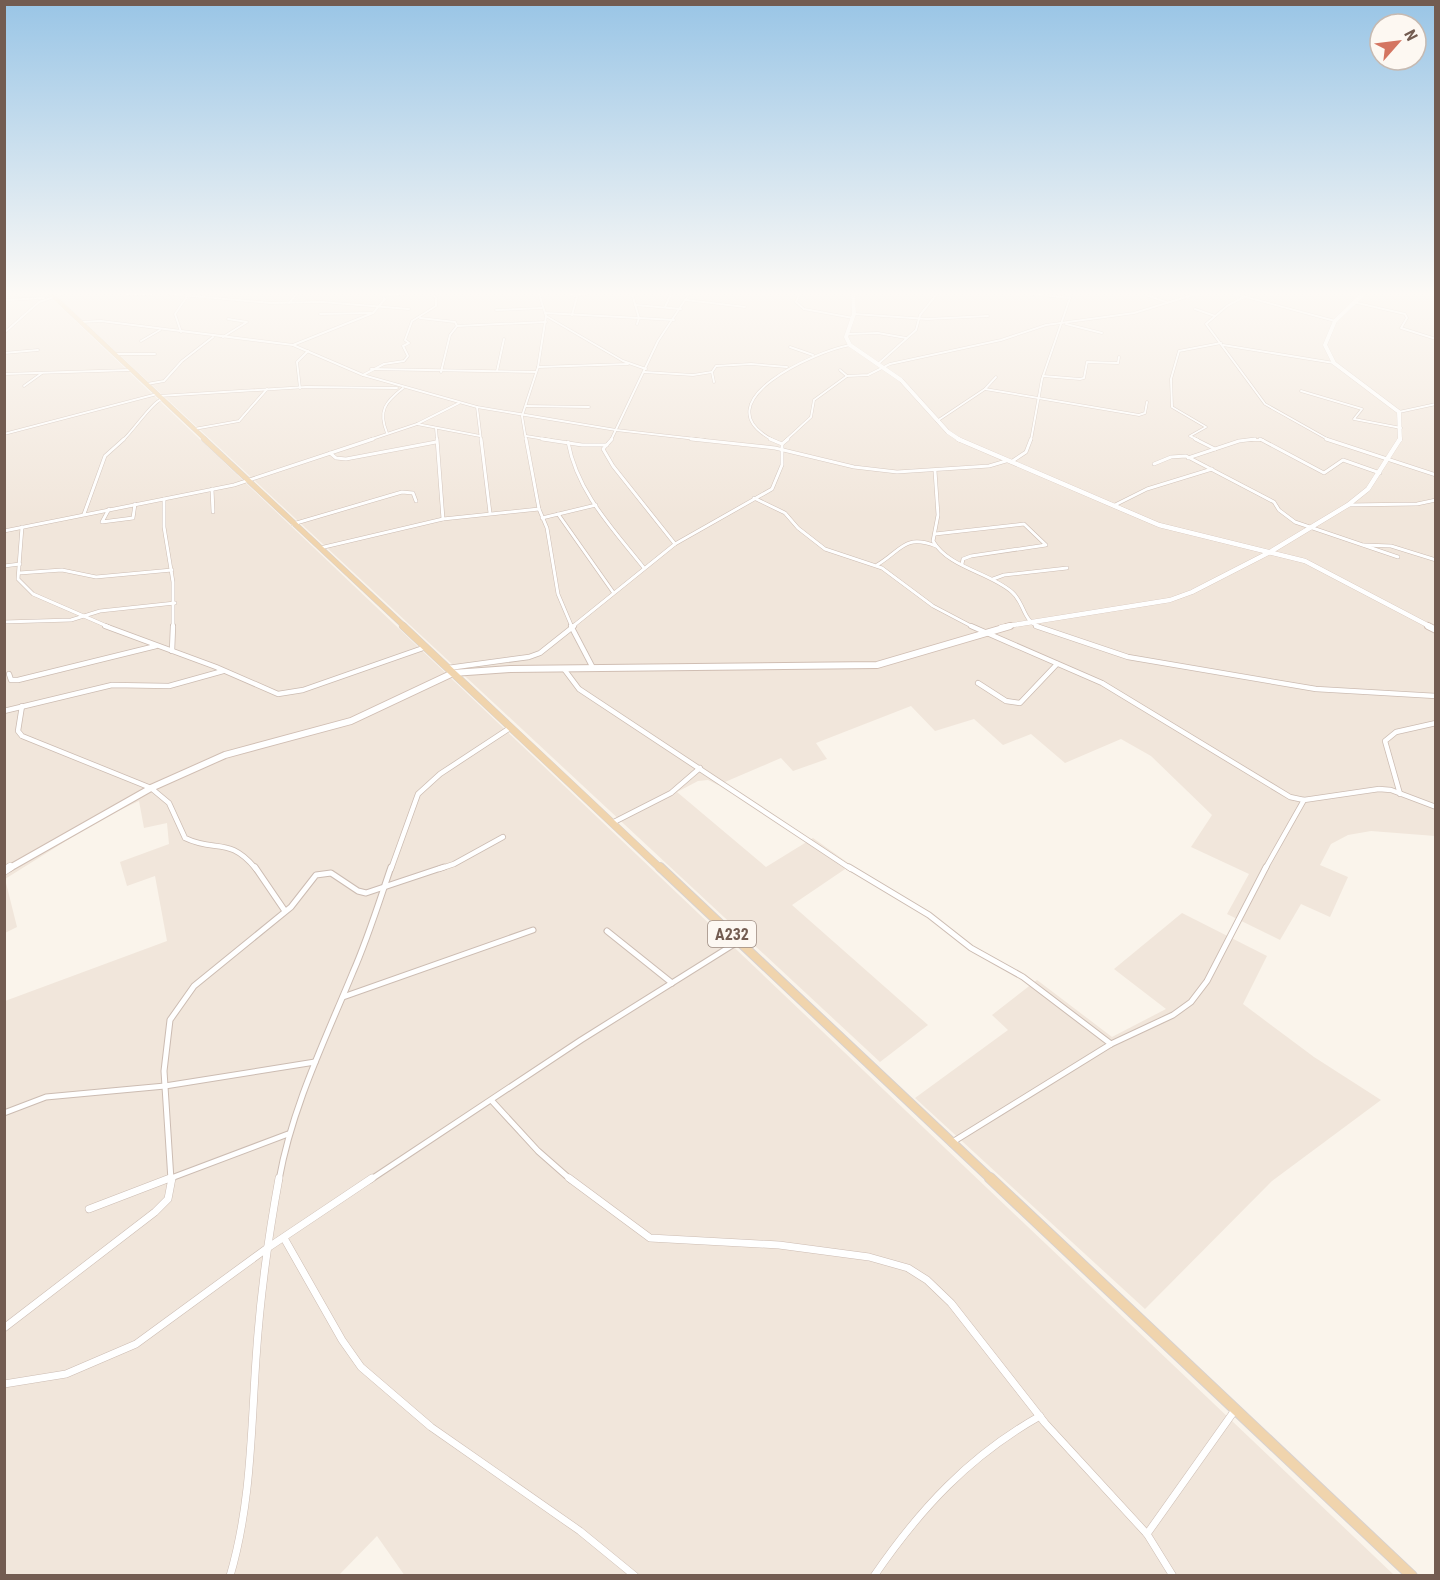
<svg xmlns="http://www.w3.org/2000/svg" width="1440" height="1580" viewBox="0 0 1440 1580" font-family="'Roboto Condensed',sans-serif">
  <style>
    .residential { fill: #f1e6db }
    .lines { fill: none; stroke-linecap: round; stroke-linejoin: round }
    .street-far4-casing { stroke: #ccbcb2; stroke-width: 3 }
    .street-far3-casing { stroke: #ccbcb2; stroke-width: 4 }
    .street-far2-casing { stroke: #ccbcb2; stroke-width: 6 }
    .street-far1-casing { stroke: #ccbcb2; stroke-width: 7 }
    .street-casing { stroke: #ccbcb2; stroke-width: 8 }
    .secondary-far3-casing { stroke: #d0beb3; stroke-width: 4.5 }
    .secondary-far2-casing { stroke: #d0beb3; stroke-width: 5 }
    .secondary-far1-casing { stroke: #d0beb3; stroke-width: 8 }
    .secondary-casing { stroke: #d0beb3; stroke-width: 9 }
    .primary-far4-casing { stroke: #d8d1ce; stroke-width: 4.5 }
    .primary-far3-casing { stroke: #d8d1ce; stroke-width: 6 }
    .primary-far2-casing { stroke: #d8d1ce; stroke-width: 8 }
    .primary-far1-casing { stroke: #d8d1ce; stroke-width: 10 }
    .primary-casing { stroke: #d8d1ce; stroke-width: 12 }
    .street-far4 { stroke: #fff; stroke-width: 2 }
    .street-far3 { stroke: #fff; stroke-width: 3 }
    .street-far2 { stroke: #fff; stroke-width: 4.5 }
    .street-far1 { stroke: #fff; stroke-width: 5 }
    .street { stroke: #fff; stroke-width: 7 }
    .secondary-far3 { stroke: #fff; stroke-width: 4 }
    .secondary-far2 { stroke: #fff; stroke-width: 4.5 }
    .secondary-far1 { stroke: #fff; stroke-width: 6 }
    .secondary { stroke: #fff; stroke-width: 8 }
    .primary-far4 { stroke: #f0d4ad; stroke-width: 4 }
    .primary-far3 { stroke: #f0d4ad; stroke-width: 5 }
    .primary-far2 { stroke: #f0d4ad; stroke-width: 7 }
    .primary-far1 { stroke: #f0d4ad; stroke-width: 8 }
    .primary { stroke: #f0d4ad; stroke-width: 10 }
    .labels { text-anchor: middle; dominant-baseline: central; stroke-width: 4.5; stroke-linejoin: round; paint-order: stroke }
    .shield { fill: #fdf8f2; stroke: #9c8b81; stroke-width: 1.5 }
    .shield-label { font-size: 16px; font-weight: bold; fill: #735c51 }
  </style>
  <rect width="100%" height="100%" fill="#faf4eb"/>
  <g class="residential">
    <path d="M5 294H47L1394 1575 405 1576 377 1536 339 1575 5 1576V1001L167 941 155 876 127 886 120 862 169 844 167 823 144 828 139 801 101 819 5 879 17 927 5 933Z"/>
    <path d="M54 294H1435V836L1371 831 1348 835 1331 844 1320 865 1348 877 1330 917 1301 904 1280 940 1227 914 1249 874 1191 847 1212 815 1151 756 1121 739 1065 763 1031 734 1003 745 974 719 935 731 911 706 816 743 827 759 793 771 781 758 718 785 708 780 698 781 677 792 766 867 813 838 851 865 792 905 928 1025 880 1062Z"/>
    <path d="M1182 913 1267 956 1243 1004 1314 1057 1381 1100 1272 1181 1145 1309 915 1098 1008 1030 992 1015 1037 980 1112 1037 1166 1009 1114 969Z"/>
  </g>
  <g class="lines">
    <g class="street-far4-casing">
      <g id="street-far4">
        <path d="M127 294H152"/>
        <path d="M170 294 270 303 322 302 409 309"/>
        <path d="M571 294 577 297 572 315"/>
        <path d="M799 294 796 302 804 309 853 318"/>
        <path d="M1032 294 1070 298"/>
        <path d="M1235 294 1335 321"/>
        <path d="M383 295 404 294"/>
        <path d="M574 295 586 294"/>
        <path d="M53 296 63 294"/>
        <path d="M1149 296 1166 302"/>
        <path d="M1244 297 1227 306 1206 324 1265 404 1329 440"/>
        <path d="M4 300 44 298"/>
        <path d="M686 300 745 307"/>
        <path d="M1353 302 1405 314 1407 318 1401 328 1436 339"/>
        <path d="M289 303 297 294"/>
        <path d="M635 305 681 309"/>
        <path d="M665 307 671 294"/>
        <path d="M1195 309 1215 316"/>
        <path d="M496 310 542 308"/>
        <path d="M545 313 639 318 632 294"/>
        <path d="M320 314 371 313"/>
        <path d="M854 314 927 319 988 316"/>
        <path d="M546 316 623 361 646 369"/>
        <path d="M420 318 455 322 457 326"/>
        <path d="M81 322 101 321 293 345 363 375 477 407 616 430 705 440"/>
        <path d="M637 324 639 318 674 320"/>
        <path d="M1066 324 1102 333"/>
        <path d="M181 332 175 314 188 295"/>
        <path d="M4 333 39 302 54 297"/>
        <path d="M847 334 878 333 906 338"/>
        <path d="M223 337 247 322 228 319"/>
        <path d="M141 341 160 330"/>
        <path d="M293 345 373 313 385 299 382 294"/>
        <path d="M1223 345 1334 363"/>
        <path d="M790 347 813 355"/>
        <path d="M4 353 38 350"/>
        <path d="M115 354H155"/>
        <path d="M878 364 916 330 920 315 937 294"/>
        <path d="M538 367 628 364"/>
        <path d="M371 369 536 372"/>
        <path d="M840 370 847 376"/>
        <path d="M497 371 504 339"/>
        <path d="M441 372 450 335 457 326 546 322"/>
        <path d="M644 372 693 375 712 372 716 366 751 364 787 367"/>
        <path d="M712 372 714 382"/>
        <path d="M4 374 130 370"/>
        <path d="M363 375 384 364 404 361 408 356 403 346 409 343 405 340 412 321 436 306V298L431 294"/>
        <path d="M1043 376 1080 379 1084 378 1087 362 1118 363 1119 357"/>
        <path d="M147 384 164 381 182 361 213 337"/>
        <path d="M24 386 42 373"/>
        <path d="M300 388 297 362 308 351"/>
        <path d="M985 389 1139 415 1145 413 1147 402"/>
        <path d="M1301 391 1362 409 1354 419 1401 428"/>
        <path d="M159 396 306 387 397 388"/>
        <path d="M526 406 589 407"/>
        <path d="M477 407 481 440"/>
        <path d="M1399 412 1436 404"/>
        <path d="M937 421 985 389 996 377"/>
        <path d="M417 424 480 436"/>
        <path d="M436 428 437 440"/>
        <path d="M194 429 239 421 267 389"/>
        <path d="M387 433C378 411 385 402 403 388"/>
        <path d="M4 434 157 394"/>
        <path d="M526 436 551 440"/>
        <path d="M123 440C133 431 153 401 162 399"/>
        <path d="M369 440 417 424 459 403"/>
        <path d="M526 440 522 416 538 367 546 316 539 294"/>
        <path d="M611 440 658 341 689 294"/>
        <path d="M773 440C700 402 816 351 850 345"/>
        <path d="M786 440 811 417 814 400 847 376 868 375 890 364 1001 340 1046 325 1134 313 1196 294"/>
        <path d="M1031 440 1042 379 1070 298 1069 294"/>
        <path d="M1198 440 1190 436 1206 427 1172 407 1171 379 1179 351 1221 343"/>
        <path d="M1245 440H1263"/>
      </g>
    </g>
    <g class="street-far3-casing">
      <g id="street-far3">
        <path d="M437 439 443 519"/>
        <path d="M481 439 490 513"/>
        <path d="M526 439 539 509 547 528 558 594 572 627"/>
        <path d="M542 439 582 445H607"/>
        <path d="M612 439 603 449 613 466 675 544"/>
        <path d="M691 439 775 448 854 467 897 472 989 466 1006 461"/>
        <path d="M1195 439 1215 449"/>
        <path d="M1260 439 1324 473 1343 460 1380 473"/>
        <path d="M1326 439 1436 475"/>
        <path d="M568 442C577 492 613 529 644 568"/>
        <path d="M782 444 788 439"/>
        <path d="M330 453 336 458 346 459 436 442"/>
        <path d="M1188 458 1239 441 1255 439"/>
        <path d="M1011 462 1026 452 1031 439"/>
        <path d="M1154 464 1171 457 1186 456 1274 502 1279 510 1295 522 1398 557"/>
        <path d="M935 471 938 515 933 541C949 568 989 572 1012 592 1025 603 1022 621 1040 627"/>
        <path d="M212 489 213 512"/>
        <path d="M754 498 785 513 798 528 825 549 882 568 933 606 973 627"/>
        <path d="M164 499V527L173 582V627"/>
        <path d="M1115 505 1147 489 1212 469"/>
        <path d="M1348 505 1417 504 1436 500"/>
        <path d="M109 509 102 522 133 518 135 504"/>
        <path d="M84 514 105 456 124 439"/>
        <path d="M558 514 613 592"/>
        <path d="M542 518 596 505"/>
        <path d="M293 524 402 492 413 493 416 501"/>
        <path d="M22 527 18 579 33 594 109 627"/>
        <path d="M4 531 234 485 373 439"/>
        <path d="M935 534 1024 524 1046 545 971 556 963 559 962 564"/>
        <path d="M1364 545 1391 546 1436 560"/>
        <path d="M320 548 443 519 539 509"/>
        <path d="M877 565C902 550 904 534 936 546"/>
        <path d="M4 566 20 564"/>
        <path d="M19 573 62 570 96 577 172 570"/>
        <path d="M993 579 1004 575 1067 568"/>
        <path d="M4 622 71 620 100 611 175 603"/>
        <path d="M572 627 675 544 772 489 782 465V444L770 439"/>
      </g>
    </g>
    <g class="street-far2-casing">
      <g id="street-far2">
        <path d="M105 626 216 667 278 694 303 690 426 647"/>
        <path d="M571 626 593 668"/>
        <path d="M971 626 1102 683 1290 797 1304 800 1379 789 1391 790 1436 807"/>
        <path d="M1036 626 1128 657 1316 689 1436 696"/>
        <path d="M172 651 173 626"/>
        <path d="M448 668 529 657 540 653 574 626"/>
        <path d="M564 669 579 689 851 869"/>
        <path d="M9 674 11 680H18L156 646"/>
        <path d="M978 683 1006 701 1020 703 1057 664"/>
        <path d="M22 706 18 731 22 736 151 788 169 803 185 838C216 853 229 836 256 869"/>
        <path d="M4 711 112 685 169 686 223 671"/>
        <path d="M1400 794 1385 741 1396 732 1436 723"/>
        <path d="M612 823 671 793 700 768"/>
        <path d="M391 869 418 794 440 774 510 728"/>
        <path d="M439 869 454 864 503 837"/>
        <path d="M1265 869 1304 800"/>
      </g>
    </g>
    <g class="street-far1-casing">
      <g id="street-far1">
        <path d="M255 867 285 911"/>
        <path d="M849 867 929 915 971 948 1023 977 1111 1044"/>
        <path d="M607 931 672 983"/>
        <path d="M343 997 533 930"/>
        <path d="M492 1101 538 1151 571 1180"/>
        <path d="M4 1113 46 1097 165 1086 315 1062"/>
        <path d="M951 1143 1111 1044 1173 1015 1191 1002 1207 981 1266 867"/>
        <path d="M166 1180 288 1134"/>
        <path d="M171 1180 164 1071 170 1020 194 986 291 907 316 875 331 873 358 891 366 893 444 867"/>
        <path d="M279 1180C292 1107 325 1040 353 972 368 938 379 902 391 867"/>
        <path d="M370 1180 581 1040 739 941"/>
      </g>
    </g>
    <g class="street-casing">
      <g id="street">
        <path d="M569 1178 650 1238 779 1245 869 1257 908 1268 927 1280 951 1303 1045 1423 1147 1534 1173 1576"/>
        <path d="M89 1209 170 1178"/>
        <path d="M284 1238 342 1340 361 1367 431 1427 580 1531 635 1576"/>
        <path d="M4 1328 155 1212 168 1199 172 1178"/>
        <path d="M4 1384 66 1374 136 1344 266 1249 372 1178"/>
        <path d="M1147 1534 1235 1410"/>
        <path d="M230 1576C251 1505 251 1432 256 1359 260 1298 268 1238 279 1178"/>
        <path d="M874 1576C920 1509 969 1456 1040 1416"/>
      </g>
    </g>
    <g class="secondary-far3-casing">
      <g id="secondary-far3">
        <path d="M853 294 854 314 846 337 850 345 901 380 948 432 960 440"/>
        <path d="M1363 294 1335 321 1325 345 1334 363 1399 412 1400 440"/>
      </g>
    </g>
    <g class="secondary-far2-casing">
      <g id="secondary-far2">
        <path d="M958 439 1159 525 1305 561 1431 627"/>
        <path d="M1001 627 1170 600 1192 592 1270 552 1348 505 1368 489 1400 439"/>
      </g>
    </g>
    <g class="secondary-far1-casing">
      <g id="secondary-far1">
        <path d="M1428 626 1436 630"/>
        <path d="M8 869 151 788 225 755 351 721 453 673 510 669 877 665 1010 626"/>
      </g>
    </g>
    <g class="secondary-casing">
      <path id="secondary" d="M4 871 10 867"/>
    </g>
    <g class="primary-far4-casing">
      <path id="primary-far4" d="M51 294 206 440"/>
    </g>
    <g class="primary-far3-casing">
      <path id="primary-far3" d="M204 439 405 627"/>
    </g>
    <g class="primary-far2-casing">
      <path id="primary-far2" d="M403 626 661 869"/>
    </g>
    <g class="primary-far1-casing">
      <path id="primary-far1" d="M660 867 992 1180"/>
    </g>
    <g class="primary-casing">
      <path id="primary" d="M990 1178 1412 1576"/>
    </g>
    <use href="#street-far4" class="street-far4"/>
    <use href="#street-far3" class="street-far3"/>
    <use href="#street-far2" class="street-far2"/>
    <use href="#street-far1" class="street-far1"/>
    <use href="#street" class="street"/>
    <use href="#secondary-far3" class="secondary-far3"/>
    <use href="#secondary-far2" class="secondary-far2"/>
    <use href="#secondary-far1" class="secondary-far1"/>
    <use href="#secondary" class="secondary"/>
    <use href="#primary-far4" class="primary-far4"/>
    <use href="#primary-far3" class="primary-far3"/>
    <use href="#primary-far2" class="primary-far2"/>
    <use href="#primary-far1" class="primary-far1"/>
    <use href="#primary" class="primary"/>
  </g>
  <linearGradient id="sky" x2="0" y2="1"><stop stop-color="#99c5e6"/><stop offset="0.57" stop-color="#fdfaf6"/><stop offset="1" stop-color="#fdfaf6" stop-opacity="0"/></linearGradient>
  <rect width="1440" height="515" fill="url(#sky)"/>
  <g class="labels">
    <rect class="shield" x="708" y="921" width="48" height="26" rx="4.5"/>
    <g class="shield-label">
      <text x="732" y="934">A232</text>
    </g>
  </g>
  <rect width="1440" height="1580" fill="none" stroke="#735c51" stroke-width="12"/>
  <g transform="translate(1398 42) rotate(62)"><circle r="28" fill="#fdf8f2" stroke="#c6bab2" stroke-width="1.5"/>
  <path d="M0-4.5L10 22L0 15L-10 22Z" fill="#d47561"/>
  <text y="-9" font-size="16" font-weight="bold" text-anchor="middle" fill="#735c51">N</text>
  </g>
</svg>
